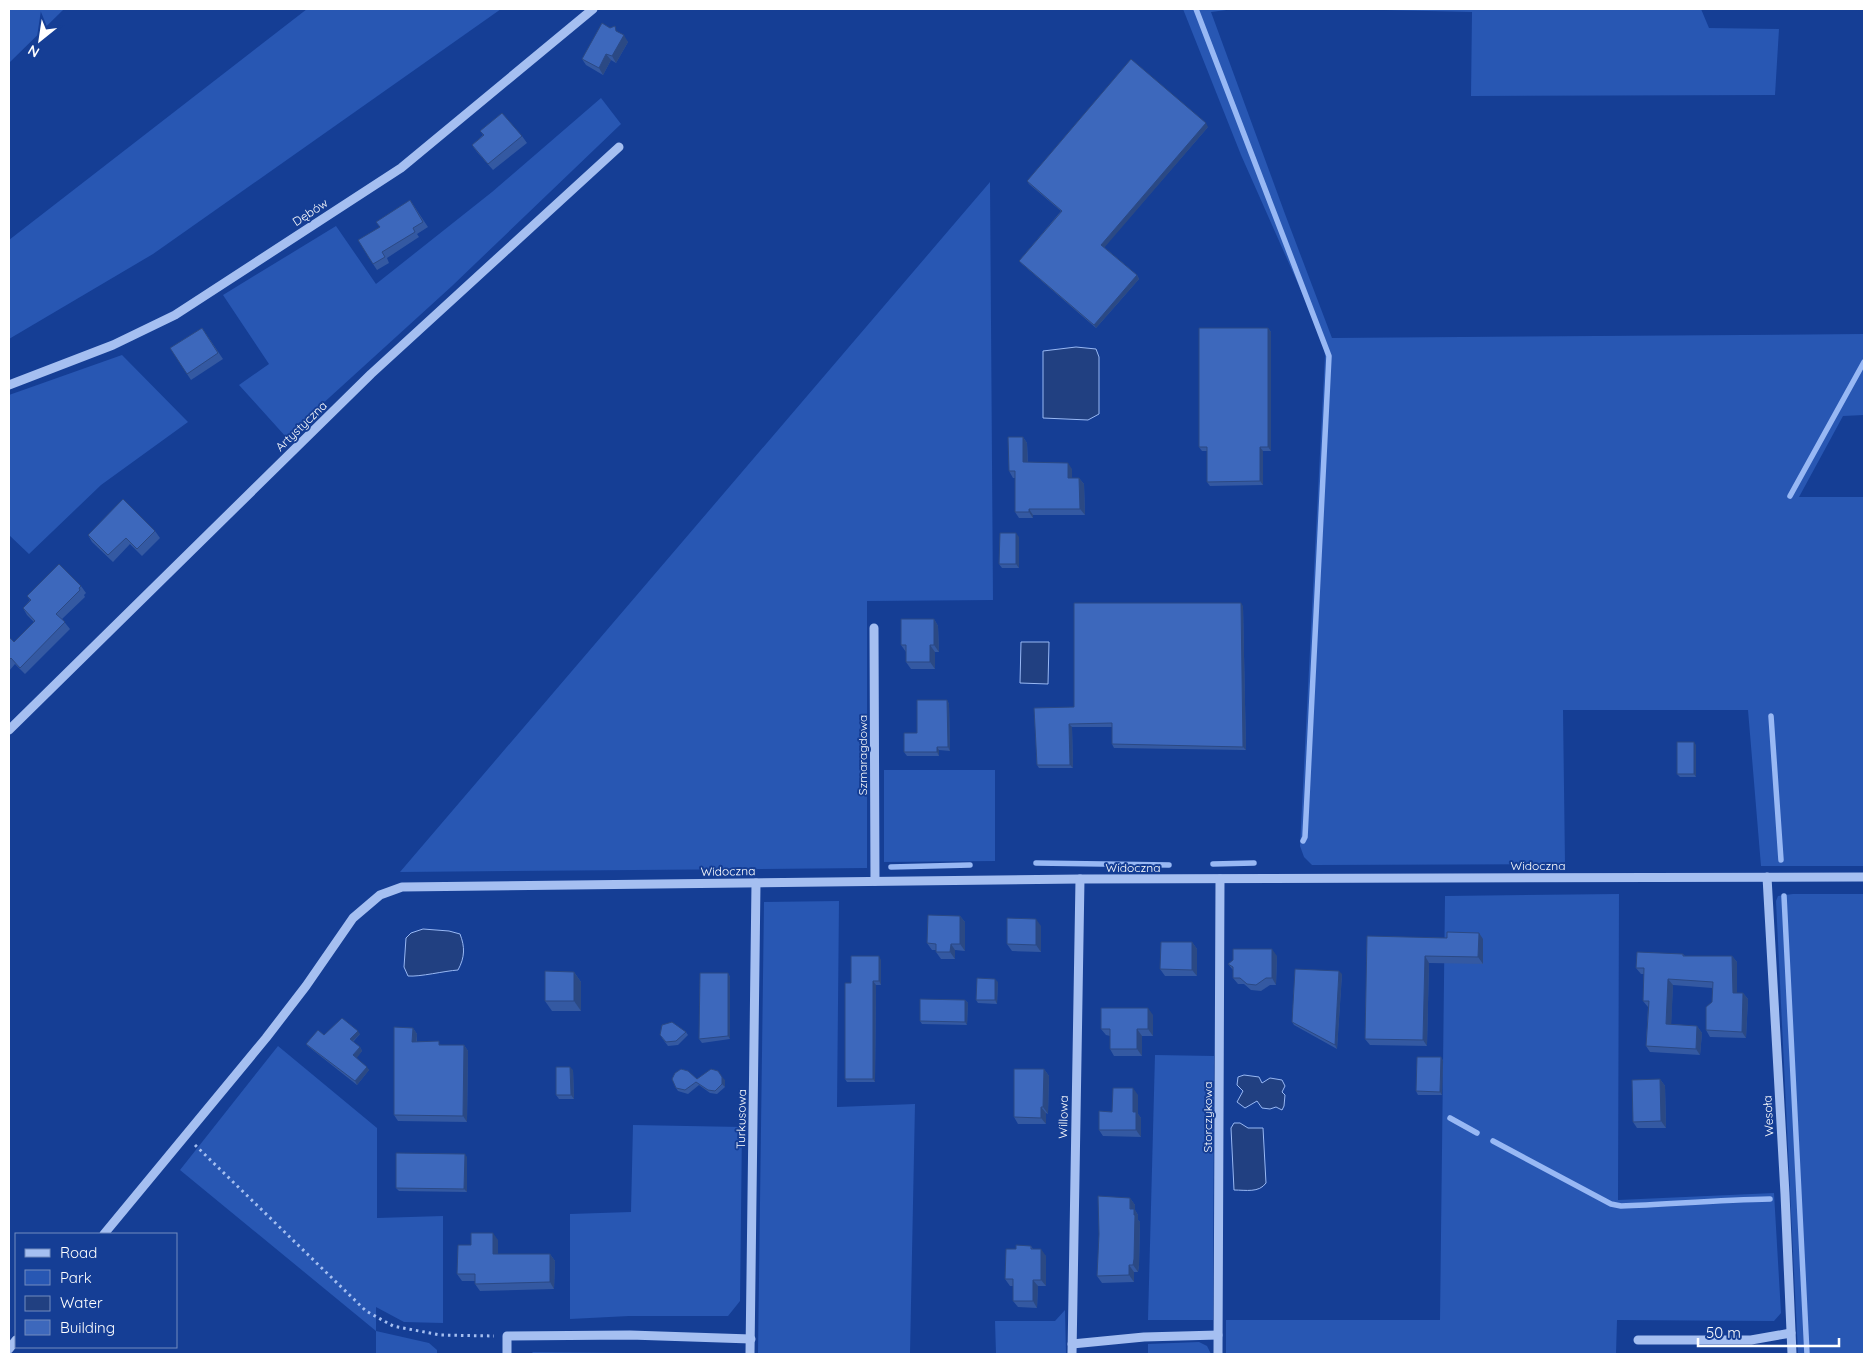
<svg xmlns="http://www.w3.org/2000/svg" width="1873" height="1363" viewBox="0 0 1873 1363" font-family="Quicksand,sans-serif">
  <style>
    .green { fill: #2857b3 }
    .water { fill: #214081; stroke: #98b8f4 }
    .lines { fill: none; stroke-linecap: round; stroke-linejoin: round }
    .stream { stroke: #98b8f4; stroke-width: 5.5 }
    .path { stroke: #a5bff1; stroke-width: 3; stroke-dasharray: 2.5 4; stroke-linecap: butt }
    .minor { stroke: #a5bff1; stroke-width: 9 }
    .wall { fill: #3459a2 }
    .shaded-wall { fill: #2b4984 }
    .building { fill: #3d68bc; stroke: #2b4984 }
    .labels { text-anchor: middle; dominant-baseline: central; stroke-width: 4; stroke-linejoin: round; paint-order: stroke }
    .street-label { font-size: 12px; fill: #fff; stroke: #153e95 }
  </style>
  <rect width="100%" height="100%" fill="#153e95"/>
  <g class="green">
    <path d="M9 9H64L9 63Z"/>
    <path d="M307 9H501L153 254 9 339V240Z"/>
    <path d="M1183 9H1234L1211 12 1285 214 1332 338 1864 334V415L1843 416 1799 497H1864V866H1761L1748 710H1563L1565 864 1312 865 1304 857 1300 846 1325 355 1322 338 1241 155Z"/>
    <path d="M1340 9H1701L1709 28 1779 29 1775 95 1471 96 1472 12Z"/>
    <path d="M601 98 621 124 452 286 286 437 239 385 269 364 223 295 336 226 376 284 492 192Z"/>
    <path d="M990 182 993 600 867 601V868L400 872Z"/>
    <path d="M122 355 188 422 101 485 29 554 9 535V395Z"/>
    <path d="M884 770H995V861L884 862Z"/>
    <path d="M1619 894 1618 1200 1774 1193 1781 1313 1774 1321 1617 1320 1616 1354H1226V1320H1440L1445 896Z"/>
    <path d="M1793 894H1864V1354H1798L1776 901 1778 896Z"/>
    <path d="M839 901 837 1107 915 1104 910 1354H758L764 902Z"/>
    <path d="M278 1046 377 1128V1218L443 1216V1323L404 1322 376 1307V1331L429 1343 437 1350V1354H376V1331L180 1170Z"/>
    <path d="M1155 1055 1214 1056 1213 1320H1148Z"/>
    <path d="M633 1125 742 1127 740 1301 728 1316H629L570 1319V1214L631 1212Z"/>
    <path d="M1065 1310 1066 1354H996L995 1321H1055Z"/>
    <path d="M1199 1342 1207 1346 1211 1354H1096H1148V1344Z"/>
    <path d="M533 1352 629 1353V1354H531Z"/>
  </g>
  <g class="water">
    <path d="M1076 347 1096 349 1099 357V414L1088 420 1043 418V351Z"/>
    <path d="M1021 642H1049L1048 684 1020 683Z"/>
    <path d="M423 929 449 931 460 934C465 947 465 957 458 970 444 971 420 977 408 976L404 967 406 938 411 933Z"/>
    <path d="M1244 1075 1259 1077 1262 1083 1270 1078 1282 1080 1285 1086 1282 1092 1285 1095 1284 1106 1282 1110 1276 1107 1270 1109 1262 1108 1257 1101 1245 1108 1237 1102 1243 1091 1237 1085 1238 1077Z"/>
    <path d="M1234 1123H1240L1248 1128H1263L1266 1183C1259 1193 1246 1190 1234 1190L1231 1128Z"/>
  </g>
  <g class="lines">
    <g class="stream">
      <path d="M1196 9 1329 356 1305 837 1303 841"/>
      <path d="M1790 496 1864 362"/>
      <path d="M1771 716 1781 860"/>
      <path d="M1036 863 1169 865"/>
      <path d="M1213 864 1254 863"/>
      <path d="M891 867 970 865"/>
      <path d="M1784 896 1807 1354"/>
      <path d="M1450 1118 1477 1133"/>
      <path d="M1493 1141 1611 1204 1621 1206C1671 1204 1720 1200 1770 1199"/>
    </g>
    <path class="path" d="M195 1145 366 1311 393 1326 440 1335 494 1336"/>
    <g class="minor">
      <path d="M9 385 113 345 175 315 401 168 593 9"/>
      <path d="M874 628 875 881"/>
      <path d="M9 730 371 374 619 147"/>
      <path d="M1767 877 1785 1194 1792 1354"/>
      <path d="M104 1234 266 1038 306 986 353 918 380 895 402 887 1080 879 1864 877"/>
      <path d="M1638 1340H1751L1791 1333"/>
      <path d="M1072 1344 1144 1337 1218 1335"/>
      <path d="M9 1349 16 1340"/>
      <path d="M507 1354V1336L630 1335 751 1339"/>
      <path d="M750 1354 756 883"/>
      <path d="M1072 1354 1080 879"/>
      <path d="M1218 1354 1220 879"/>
    </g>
  </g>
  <g class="wall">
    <path d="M619 33 628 42 616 63 611 60 603 75 586 65 582 59Z"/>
    <path d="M1208 127 1104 247 1137 275 1139 279 1096 328 1022 264 1019 261 1061 211 1029 184 1027 181Z"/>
    <path d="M480 131 522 136 527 143 493 170 477 152 472 145 483 135Z"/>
    <path d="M410 200 428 227 417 234 419 237 387 258 389 263 377 270 373 264 380 227Z"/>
    <path d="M202 328 223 359 191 380 187 374Z"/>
    <path d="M1268 328 1271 332V451H1263V485L1210 486 1207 482V451H1202L1199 447Z"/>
    <path d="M1023 437 1027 443 1028 462 1072 469V478H1079L1084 484 1085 515H1033V518H1019L1015 512V478H1013L1009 471Z"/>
    <path d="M155 531 160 538 142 556 130 544 113 562 92 542 88 535Z"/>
    <path d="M1019 537V568H1002L999 564Z"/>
    <path d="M81 586 86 593 84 595 85 597 62 619 70 629 25 674 15 664 9 671V637L14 642 34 622 27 615 23 608 30 600 27 596Z"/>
    <path d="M1243 606 1246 750 1114 748 1112 744V727H1072L1073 768H1039L1037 765 1074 707Z"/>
    <path d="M934 619 938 626 939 652H935V669H911L906 662V652L901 645Z"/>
    <path d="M947 700 949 704 950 751 939 750V756H907L904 752 917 733Z"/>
    <path d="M1696 745V777H1680L1677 774Z"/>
    <path d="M960 916 965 922V951L955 950V959H941L936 952V950H932L927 943Z"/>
    <path d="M1041 926V952L1012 951 1007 944Z"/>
    <path d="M1367 936 1483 939V964L1429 963 1427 1046 1370 1045 1365 1039Z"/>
    <path d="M1192 942 1197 949V976H1165L1160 969Z"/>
    <path d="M1683 954 1685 956H1732L1737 962V993H1743L1748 999 1746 1038 1710 1037 1706 1030 1712 1002V988L1673 985 1671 1024 1697 1026 1702 1033 1700 1055 1650 1052 1646 1046 1648 1007 1643 1001 1644 974H1641L1636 968Z"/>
    <path d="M1277 956 1276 985H1270L1261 991 1251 990 1244 984H1238L1233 978V970L1228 964Z"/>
    <path d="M881 960V985H876L875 1082H847L845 1079 851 983Z"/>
    <path d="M574 972 581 982V1011H552L545 1001Z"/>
    <path d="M728 973 730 977V1039L702 1043 699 1039Z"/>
    <path d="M1342 974 1337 1049 1294 1025 1292 1022Z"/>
    <path d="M998 982 997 1004 978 1003 976 1000Z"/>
    <path d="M965 1000 968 1003 967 1025 922 1024 920 1021Z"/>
    <path d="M1153 1015V1036H1142V1056H1114L1110 1049V1036L1106 1035 1101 1029Z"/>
    <path d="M413 1028 417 1034V1042L442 1045H464L468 1051 467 1122 398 1121 394 1115Z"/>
    <path d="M686 1032 688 1035 678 1045 668 1046 662 1038Z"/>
    <path d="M360 1034 353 1042 360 1047 362 1051 356 1058 369 1070 357 1085 309 1047 306 1044 324 1035Z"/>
    <path d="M1441 1057 1443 1061 1442 1095H1418L1416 1091Z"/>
    <path d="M1044 1069 1049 1076 1048 1114 1046 1113V1124H1018L1014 1117Z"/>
    <path d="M573 1070 574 1099H559L556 1095Z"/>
    <path d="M697 1079 725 1080V1087L717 1094 710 1093 699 1085 688 1094 678 1091 676 1088Z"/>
    <path d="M1660 1079 1665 1086 1666 1128H1637L1633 1122Z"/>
    <path d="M1138 1095V1114L1141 1118V1137L1103 1136 1099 1130 1112 1112Z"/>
    <path d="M467 1157V1192L399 1191 396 1188Z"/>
    <path d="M1130 1198 1135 1205V1210L1138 1215V1220L1140 1222 1139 1265 1138 1272H1134V1282L1102 1283 1097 1276Z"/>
    <path d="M498 1240V1254H550L555 1261 554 1289 480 1291 475 1284V1281H462L457 1274 471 1245Z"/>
    <path d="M1031 1246 1033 1249 1046 1256V1286H1038L1037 1308 1018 1307 1013 1301V1286H1010L1005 1279 1016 1249Z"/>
  </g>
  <g class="shaded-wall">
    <path d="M624 35 628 42 616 63 612 56Z"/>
    <path d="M606 54 611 60 603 75 599 68Z"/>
    <path d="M1206 123 1208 127 1104 248 1101 245Z"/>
    <path d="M1137 275 1139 279 1096 328 1094 325Z"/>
    <path d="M1268 328 1271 332V451L1268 447Z"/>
    <path d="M1023 437 1027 443 1028 469 1023 462Z"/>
    <path d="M1260 447 1263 451V485L1260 481Z"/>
    <path d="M1068 463 1072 469V484L1068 478Z"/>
    <path d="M1079 478 1084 484 1085 515 1080 509Z"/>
    <path d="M1029 509 1033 515V518L1029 512Z"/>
    <path d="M1016 533 1019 537V568L1016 564Z"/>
    <path d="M1241 603 1243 606 1246 750 1243 747Z"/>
    <path d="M934 619 938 626 939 652 934 645Z"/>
    <path d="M930 645 935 652V669L930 662Z"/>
    <path d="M947 700 949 704 950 751 948 747Z"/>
    <path d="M1069 724 1072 727 1073 768 1070 765Z"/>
    <path d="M1694 742 1696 745V777L1694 774Z"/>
    <path d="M937 747 939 750V756L937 752Z"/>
    <path d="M960 916 965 922V951L960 944Z"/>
    <path d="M1036 919 1041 926V952L1036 945Z"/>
    <path d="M1479 933 1483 939V964L1478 957Z"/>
    <path d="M1192 942 1197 949V976L1192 970Z"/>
    <path d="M951 944 955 950V959L950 952Z"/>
    <path d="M1272 949 1277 956 1276 985 1272 978Z"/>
    <path d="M879 956 881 960V985L879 981Z"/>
    <path d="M1425 956 1429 963 1427 1046 1423 1040Z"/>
    <path d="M1732 956 1737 962V999L1733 993Z"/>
    <path d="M1339 971 1342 974 1337 1049 1335 1045Z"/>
    <path d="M574 972 581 982V1011L574 1001Z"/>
    <path d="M728 973 730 977V1039L728 1036Z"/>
    <path d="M995 979 998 982 997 1004 995 1000Z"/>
    <path d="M1668 979 1673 985 1671 1030 1666 1024Z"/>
    <path d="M873 981 876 985 875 1082 873 1079Z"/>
    <path d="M1743 993 1748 999 1746 1038 1742 1032Z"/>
    <path d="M965 1000 968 1003 967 1025 965 1022Z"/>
    <path d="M1148 1008 1153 1015V1036L1148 1029Z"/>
    <path d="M1697 1026 1702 1033 1700 1055 1696 1049Z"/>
    <path d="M413 1028 417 1034 416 1048 412 1042Z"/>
    <path d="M1137 1029 1142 1036V1056L1137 1049Z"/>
    <path d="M358 1031 360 1034 352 1042 350 1039Z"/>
    <path d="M464 1045 468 1051 467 1122 463 1116Z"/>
    <path d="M360 1047 362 1051 356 1059 353 1055Z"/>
    <path d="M1441 1057 1443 1061 1442 1095 1440 1092Z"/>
    <path d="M367 1067 369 1070 357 1085 355 1081Z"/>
    <path d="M570 1067 573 1070 574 1099 571 1095Z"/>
    <path d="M1044 1069 1049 1076 1048 1114 1043 1107Z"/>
    <path d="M722 1077 725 1080V1087L722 1084Z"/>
    <path d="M1660 1079 1665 1086 1666 1128 1661 1121Z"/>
    <path d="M1133 1088 1138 1095V1114L1141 1118V1137L1136 1130 1133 1112Z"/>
    <path d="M1041 1107 1046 1113V1124L1041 1118Z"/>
    <path d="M465 1154 467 1157V1192L464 1189Z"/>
    <path d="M1130 1198 1135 1205V1210L1138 1215V1220L1140 1222 1139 1265 1138 1272 1133 1265Z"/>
    <path d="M493 1233 498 1240V1261L493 1254Z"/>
    <path d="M1041 1249 1046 1256V1286L1041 1280Z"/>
    <path d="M550 1254 555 1261 554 1289 550 1282Z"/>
    <path d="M1129 1265 1134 1272V1282L1129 1275Z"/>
    <path d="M1033 1280 1038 1286 1037 1308 1033 1301Z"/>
  </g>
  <g class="building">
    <path d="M602 23 610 28 615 26 616 31 624 35 612 56 606 54 599 68 582 59Z"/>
    <path d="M1131 59 1206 123 1101 245 1137 275 1094 325 1019 261 1062 211 1027 181Z"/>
    <path d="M502 113 522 136 488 164 472 145 484 135 480 131Z"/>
    <path d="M410 200 423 222 413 228 415 232 382 252 385 257 373 264 358 240 380 227 376 222Z"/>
    <path d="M202 328 218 353 187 374 170 348Z"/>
    <path d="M1199 328H1268V447H1260V481L1207 482V447H1199Z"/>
    <path d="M1008 437H1023V462L1068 463V478H1079L1080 509H1029V512H1015V471H1009Z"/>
    <path d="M123 499 155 531 137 549 126 538 108 555 88 535Z"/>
    <path d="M1000 533H1016V564H999Z"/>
    <path d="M59 564 81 586 79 588 80 590 56 614 65 622 20 668 11 658 9 660V637L14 642 35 621 23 608 31 600 27 596Z"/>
    <path d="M1074 603H1241L1243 747 1112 744V723L1069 724 1070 765H1037L1034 708 1074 707Z"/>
    <path d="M901 619H934V645H930V662H906V645H901Z"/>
    <path d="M917 700H947L948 747H937V752H904V733H917Z"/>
    <rect x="1677" y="742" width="17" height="32"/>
    <path d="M928 915 960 916V944H951L950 952H936V944L927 943Z"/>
    <path d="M1007 918 1036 919V945L1007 944Z"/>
    <path d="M1447 932 1479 933 1478 957 1425 956 1423 1040 1365 1039 1367 936 1447 938Z"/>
    <path d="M1161 942H1192V970L1160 969Z"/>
    <path d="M1233 949H1272V978H1266L1256 985 1247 984 1240 978H1233V967L1228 964 1233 960Z"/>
    <path d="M1637 952 1683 954V956H1732L1733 993H1743L1742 1032 1706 1030V1007L1712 1002 1713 982 1668 979 1666 1024 1697 1026 1696 1049 1646 1046 1649 1001H1643L1644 968H1636Z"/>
    <path d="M851 956H879V981H873V1079H845V983H851Z"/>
    <path d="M1295 969 1339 971 1335 1045 1292 1022Z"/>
    <path d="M545 971 574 972V1001H545Z"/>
    <path d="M700 973H728V1036L699 1039Z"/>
    <path d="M977 978 995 979V1000H976Z"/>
    <path d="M920 999 965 1000V1022L920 1021Z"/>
    <path d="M1101 1008H1148V1029H1137V1049H1110V1029H1101Z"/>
    <path d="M342 1018 358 1031 350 1039 360 1047 353 1055 367 1067 355 1081 306 1044 318 1030 324 1035Z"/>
    <path d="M672 1022 686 1032 676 1041 666 1042 660 1035 662 1025Z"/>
    <path d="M394 1027 413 1028 412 1042 439 1041V1045H464L463 1116 394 1115Z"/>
    <path d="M1417 1057H1441L1440 1092 1416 1091Z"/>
    <path d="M556 1067H570L571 1095H556Z"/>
    <path d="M681 1069 688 1071 697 1079 711 1069 718 1071 722 1077V1084L715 1091 708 1090 696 1082 685 1090 676 1088 672 1079 675 1073Z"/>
    <path d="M1014 1069H1044L1043 1107H1041V1118L1014 1117Z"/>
    <path d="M1660 1079 1661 1121 1633 1122 1632 1080Z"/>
    <path d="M1113 1088H1133V1112H1136V1130H1099V1111L1112 1112Z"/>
    <path d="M396 1153 465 1154 464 1189 396 1188Z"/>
    <path d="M1098 1196 1130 1198V1209H1134V1215H1135L1134 1259 1133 1265H1129V1275L1097 1276 1099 1234Z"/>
    <path d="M471 1233H493V1254H550V1282L475 1284V1274H457L458 1245H471Z"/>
    <path d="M1016 1245 1031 1246V1249H1041V1280H1033V1301H1013V1279H1005L1006 1249H1016Z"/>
  </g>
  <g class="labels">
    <g class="street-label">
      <text transform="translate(310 212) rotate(-33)">Dębów</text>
      <text transform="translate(301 426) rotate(-44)">Artystyczna</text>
      <text transform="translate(862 755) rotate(-90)">Szmaragdowa</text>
      <text x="1538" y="865">Widoczna</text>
      <text x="1133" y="867">Widoczna</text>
      <text transform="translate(728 871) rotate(-1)">Widoczna</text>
      <text transform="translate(1768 1116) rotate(-93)">Wesoła</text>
      <text transform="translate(1063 1117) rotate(-89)">Willowa</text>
      <text transform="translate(1207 1117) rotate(-90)">Storczykowa</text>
      <text transform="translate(741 1119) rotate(-89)">Turkusowa</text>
    </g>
  </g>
  <rect width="1873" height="1363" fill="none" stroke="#ffffff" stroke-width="20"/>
  <rect x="15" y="1233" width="162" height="115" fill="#153e95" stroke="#738bbf"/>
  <rect x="25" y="1249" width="25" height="8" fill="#a5bff1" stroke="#738bbf"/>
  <text x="60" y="1258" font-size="15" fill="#ffffff">Road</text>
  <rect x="25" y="1270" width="25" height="15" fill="#2857b3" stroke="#738bbf"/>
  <text x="60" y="1283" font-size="15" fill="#ffffff">Park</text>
  <rect x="25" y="1296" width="25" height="15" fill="#214081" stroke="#738bbf"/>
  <text x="60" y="1308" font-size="15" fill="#ffffff">Water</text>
  <rect x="25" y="1320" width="25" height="15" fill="#3d68bc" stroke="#738bbf"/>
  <text x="60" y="1333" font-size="15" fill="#ffffff">Building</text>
  <g transform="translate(40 40) rotate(210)" stroke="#153e95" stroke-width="4" paint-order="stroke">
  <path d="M0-4L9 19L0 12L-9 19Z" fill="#ffffff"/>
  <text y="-8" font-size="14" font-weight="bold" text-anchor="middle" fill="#ffffff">N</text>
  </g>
  <path d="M1698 1338v8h141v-8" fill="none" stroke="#ffffff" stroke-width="2.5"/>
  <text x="1706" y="1338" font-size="15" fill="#ffffff" stroke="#153e95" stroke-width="4" paint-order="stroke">50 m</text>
</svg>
